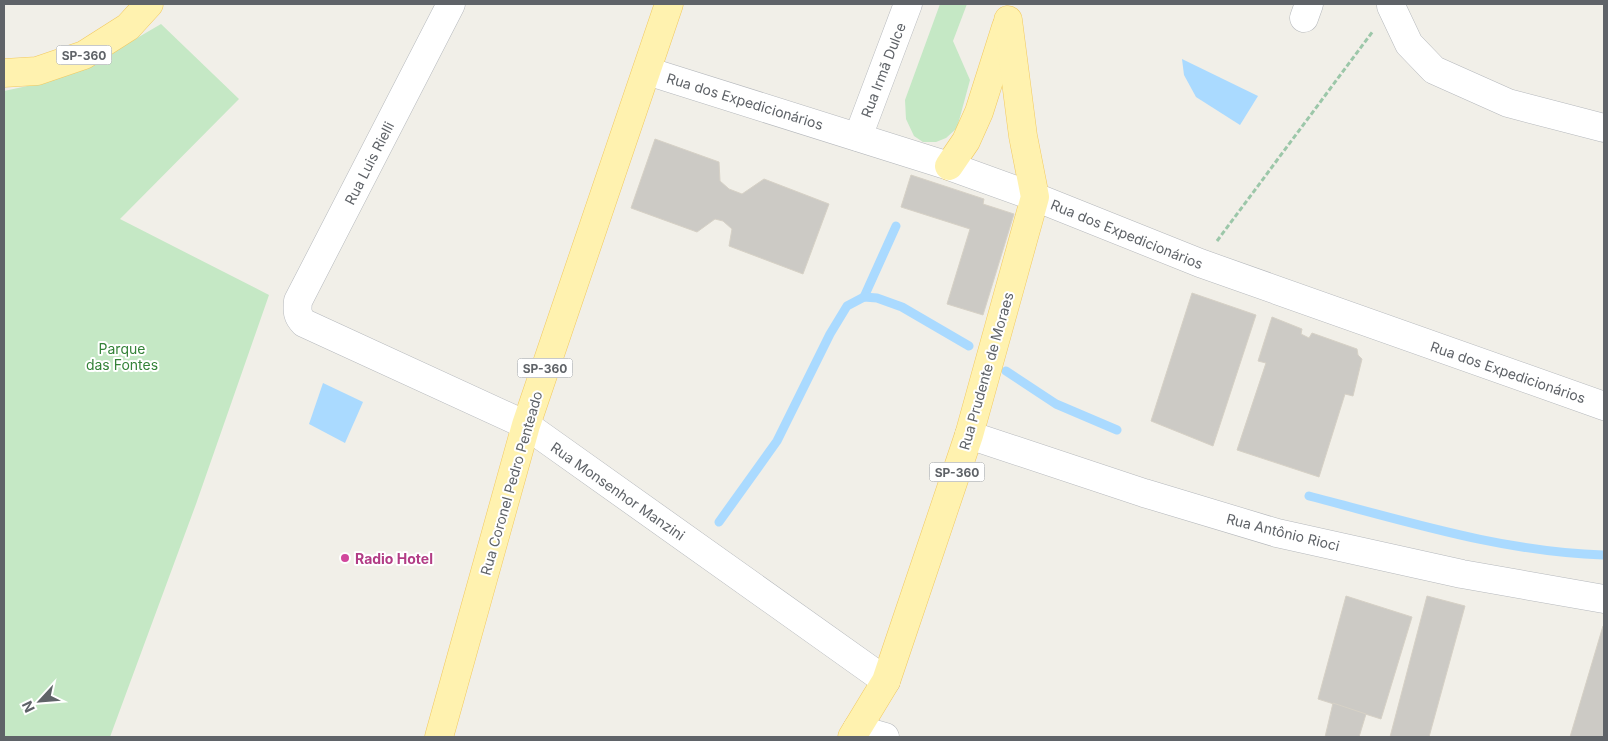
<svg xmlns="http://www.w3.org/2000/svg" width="1608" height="741" viewBox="0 0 1608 741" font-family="Inter,sans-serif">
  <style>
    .green { fill: #c5e8c5 }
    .water { fill: #aadaff }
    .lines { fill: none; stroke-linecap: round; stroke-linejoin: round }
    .stream { stroke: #aadaff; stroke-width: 9 }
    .building { fill: #cccac5; stroke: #d6d1c6 }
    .street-casing { stroke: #b5b8bc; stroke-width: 29 }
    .primary-casing { stroke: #f2c960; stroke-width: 29 }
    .path { stroke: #9cc7a9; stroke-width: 3; stroke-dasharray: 5 2.5; stroke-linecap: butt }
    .street { stroke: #fff; stroke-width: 28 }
    .primary { stroke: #fff2af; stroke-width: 28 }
    .hotel-dot { fill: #d1479c; stroke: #fff; stroke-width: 2 }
    .labels { text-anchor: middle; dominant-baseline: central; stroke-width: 4; stroke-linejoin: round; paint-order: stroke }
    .shield { fill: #fff; stroke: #8f9295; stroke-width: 1 }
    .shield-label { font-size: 12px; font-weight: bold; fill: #5f6368 }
    .street-label { font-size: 14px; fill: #5f6368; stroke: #fff }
    .park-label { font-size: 14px; fill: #348238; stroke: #fff }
    .hotel-label { font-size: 14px; font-weight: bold; fill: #b23c85; stroke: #fff; text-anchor: start }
  </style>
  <rect width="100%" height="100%" fill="#f1efe8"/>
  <g class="green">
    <path d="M940 4H967L953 41 970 80 957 128 946 138 936 142H923L914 136 906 119 905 100Z"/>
    <path d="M161 24 239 99 120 219 269 295 196 504 110 737H4V91L32 85 96 62Z"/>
  </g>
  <g class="water">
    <path d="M1182 59 1258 96 1240 125 1196 97 1184 75Z"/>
    <path d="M323 383 363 402 345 443 309 424Z"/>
  </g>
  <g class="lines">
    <g class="stream">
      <path d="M864 297 896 226"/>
      <path d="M1006 371 1056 404 1117 430"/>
      <path d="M1309 496C1406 521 1503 552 1603 555"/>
      <path d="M719 522 777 441 830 334 847 306 864 297 877 298 902 307 969 346"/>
    </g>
  </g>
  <g class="building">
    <path d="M655 139 719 162 720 181 729 189 742 194 764 179 829 204 803 274 729 246 732 229 723 221 715 219 697 232 631 208Z"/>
    <path d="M911 175 984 199 983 204 1014 214 983 315 947 304 970 229 901 207Z"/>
    <path d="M1192 293 1256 315 1213 446 1151 421Z"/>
    <path d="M1272 317 1302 329 1301 334 1309 338 1312 333 1357 349 1358 355 1362 359 1353 396 1345 394 1319 477 1237 450 1266 363 1258 361Z"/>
    <path d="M1346 596 1412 617 1381 719 1318 699Z"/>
    <path d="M1427 596 1465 606 1429 737H1390Z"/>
    <path d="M1603 626H1604V737H1570Z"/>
    <path d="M1333 703 1366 714 1359 737H1325Z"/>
  </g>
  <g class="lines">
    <g class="street-casing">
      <g id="street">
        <path d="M451 4 298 301C297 311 297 316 304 323L526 425 886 681"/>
        <path d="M1391 4V6L1409 44 1434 70 1508 103 1604 128"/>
        <path d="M1304 18 1309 4"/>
        <path d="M647 71 949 166 1035 197 1200 263 1604 406"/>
        <path d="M858 137 908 4"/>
        <path d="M969 435 1144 493 1277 533 1462 574 1604 599"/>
        <path d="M857 729 885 737"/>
      </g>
    </g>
    <g class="primary-casing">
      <g id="primary">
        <path d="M4 73 37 71 84 55 128 27 149 4"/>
        <path d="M949 166 966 141 979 112 1006 27"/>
        <path d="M439 737 526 425 669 4"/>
        <path d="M852 737 886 681 969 435 1035 197 1023 136 1008 20"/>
      </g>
    </g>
    <path class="path" d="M1217 241 1373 31"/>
    <use href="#street" class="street"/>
    <use href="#primary" class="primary"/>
  </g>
  <circle class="hotel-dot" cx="345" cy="558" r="5"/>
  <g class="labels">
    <g class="shield">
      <rect x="56.5" y="45.5" width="55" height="19" rx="4"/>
      <rect x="517.5" y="358.5" width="55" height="19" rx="4"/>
      <rect x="929.5" y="462.5" width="55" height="19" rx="4"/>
    </g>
    <g class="shield-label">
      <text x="84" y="55">SP-360</text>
      <text x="545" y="368">SP-360</text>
      <text x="957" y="472">SP-360</text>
    </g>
    <g class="street-label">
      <text transform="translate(883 70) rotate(-69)">Rua Irmã Dulce</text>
      <text transform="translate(745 101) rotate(17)">Rua dos Expedicionários</text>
      <text transform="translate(369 163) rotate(-63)">Rua Luis Rielli</text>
      <text transform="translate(1127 234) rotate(22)">Rua dos Expedicionários</text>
      <text transform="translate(986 371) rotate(-74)">Rua Prudente de Moraes</text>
      <text transform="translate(1508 372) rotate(19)">Rua dos Expedicionários</text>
      <text transform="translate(511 483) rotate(-74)">Rua Coronel Pedro Penteado</text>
      <text transform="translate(618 491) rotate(35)">Rua Monsenhor Manzini</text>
      <text transform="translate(1283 532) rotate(14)">Rua Antônio Rioci</text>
    </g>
    <g class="park-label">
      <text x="122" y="348">Parque<tspan x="122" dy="16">das Fontes</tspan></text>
    </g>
    <g class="hotel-label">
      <text x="355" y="558">Radio Hotel</text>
    </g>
  </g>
  <rect width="1608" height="741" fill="none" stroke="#5f6368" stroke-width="10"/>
  <g transform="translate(40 701) rotate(244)" stroke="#ffffff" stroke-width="4" paint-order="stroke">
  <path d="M0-4L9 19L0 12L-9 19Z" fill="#5f6368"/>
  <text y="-8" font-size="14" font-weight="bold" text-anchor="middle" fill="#5f6368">N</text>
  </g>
</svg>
